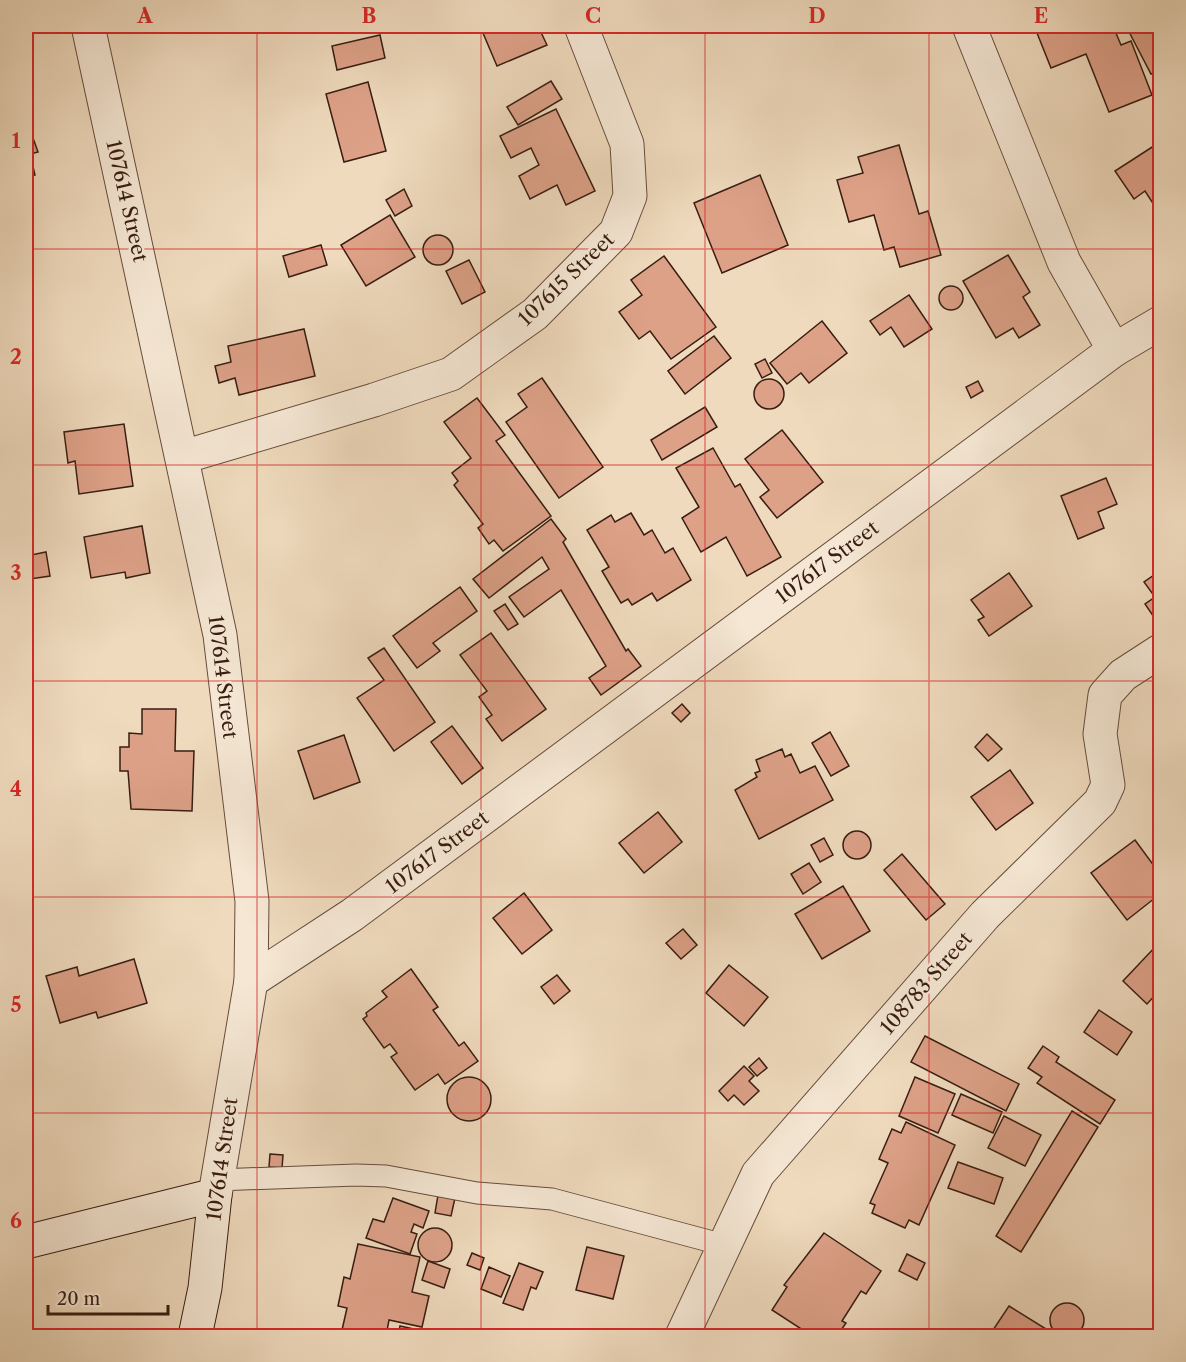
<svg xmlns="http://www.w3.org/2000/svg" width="1186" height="1362" viewBox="0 0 1186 1362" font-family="'Libre Caslon Text',serif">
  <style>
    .building { fill: #dda188; stroke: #381d11; stroke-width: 1.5 }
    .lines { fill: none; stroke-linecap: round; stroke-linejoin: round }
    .lane-casing { stroke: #664c3c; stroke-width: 23 }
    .street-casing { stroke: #664c3c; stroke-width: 35 }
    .secondary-casing { stroke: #381d11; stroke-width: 35 }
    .lane { stroke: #f5e7d4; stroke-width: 21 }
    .street { stroke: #f5e7d4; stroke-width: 33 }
    .secondary { stroke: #f5e7d4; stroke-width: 33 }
    .grid { fill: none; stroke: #d62828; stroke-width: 1.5; stroke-opacity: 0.55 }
    .labels { text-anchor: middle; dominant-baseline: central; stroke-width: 5; stroke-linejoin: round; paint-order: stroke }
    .street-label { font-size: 20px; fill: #381d11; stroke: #f5e7d4 }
    .neatline { fill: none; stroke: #d62828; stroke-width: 2 }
    .grid-label { font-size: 20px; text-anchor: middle; font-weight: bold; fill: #d62828 }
  </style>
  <rect width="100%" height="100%" fill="#efdabd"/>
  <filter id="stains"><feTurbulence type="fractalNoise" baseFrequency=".00333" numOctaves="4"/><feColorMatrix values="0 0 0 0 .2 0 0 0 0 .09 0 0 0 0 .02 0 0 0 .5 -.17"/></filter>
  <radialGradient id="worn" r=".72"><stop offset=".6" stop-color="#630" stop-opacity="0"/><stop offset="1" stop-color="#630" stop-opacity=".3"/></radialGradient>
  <g class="building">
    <path d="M480 26H538L547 45 497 66Z"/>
    <path d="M1057 26H1113L1121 45 1131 41 1152 95 1109 112 1086 54 1051 68 1037 33Z"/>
    <path d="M1126 26H1155L1160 37V79L1157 72 1151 74Z"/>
    <path d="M380 35 385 58 337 70 332 46Z"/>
    <path d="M551 81 562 99 518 125 507 107Z"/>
    <path d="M368 82 386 151 344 162 326 94Z"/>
    <path d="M556 109 595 191 566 205 557 185 530 199 519 176 539 165 531 148 511 158 500 136Z"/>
    <path d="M33 138 38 152 30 154 35 175 26 178V140Z"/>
    <path d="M1160 142V205L1156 208 1145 191 1134 199 1115 171Z"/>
    <path d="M899 145 919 214 928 211 941 255 900 267 894 247 884 250 874 215 849 222 837 180 863 173 858 157Z"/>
    <path d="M760 175 788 245 722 273 694 203Z"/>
    <path d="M404 189 412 206 395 216 386 200Z"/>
    <path d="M390 215 415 257 366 286 341 245Z"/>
    <circle cx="438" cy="250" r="15"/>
    <path d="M321 245 327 265 289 277 283 256Z"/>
    <path d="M1008 255 1030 292 1023 297 1040 325 1019 338 1013 328 996 338 963 281Z"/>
    <path d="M664 256 716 327 671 359 650 331 639 339 619 312 642 295 631 280Z"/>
    <path d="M469 260 485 292 462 304 446 271Z"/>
    <circle cx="951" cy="298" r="12"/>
    <path d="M909 295 932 329 904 347 891 327 880 335 870 321Z"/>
    <path d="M822 321 847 353 809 383 801 373 787 384 770 363Z"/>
    <path d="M304 329 315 376 239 395 235 378 219 383 215 366 231 362 228 346Z"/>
    <path d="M714 336 731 358 685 394 668 371Z"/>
    <path d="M765 359 772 373 762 378 755 364Z"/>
    <path d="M542 378 603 467 559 498 506 422 527 407 518 394Z"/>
    <circle cx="769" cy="394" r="15"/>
    <path d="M978 381 983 391 971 398 966 387Z"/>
    <path d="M477 398 505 435 496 441 551 516 503 551 494 540 489 544 478 528 483 524 454 485 458 481 452 473 471 458 444 422Z"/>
    <path d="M705 407 717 427 662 460 651 440Z"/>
    <path d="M124 424 133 486 79 494 75 461 68 463 64 432Z"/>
    <path d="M782 430 823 482 777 518 760 497 769 490 745 459Z"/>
    <path d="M713 448 735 487 740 484 781 557 747 576 726 537 701 552 682 518 699 507 676 468Z"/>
    <path d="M1106 478 1117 504 1098 512 1104 528 1078 539 1061 496Z"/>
    <path d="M631 513 644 535 652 530 665 553 673 548 691 580 657 601 652 593 632 605 628 599 621 603 602 571 609 567 587 530 611 515 615 522Z"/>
    <path d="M551 519 566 539 563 542 626 651 628 649 641 666 601 695 589 678 606 666 561 590 524 617 509 597 549 569 542 557 489 598 473 579Z"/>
    <path d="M142 526 150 573 126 578 125 572 91 578 84 537Z"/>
    <path d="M46 552 50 576 30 579 26 556Z"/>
    <path d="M1160 571V626L1145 604 1155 597 1144 582Z"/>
    <path d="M1009 573 1032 606 989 636 978 620 984 617 971 600Z"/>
    <path d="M460 587 477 611 433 643 440 651 417 668 393 636Z"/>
    <path d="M26 590H28L32 615 26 616Z"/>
    <path d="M505 604 518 624 508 630 494 611Z"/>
    <path d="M491 633 546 709 502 741 486 719 492 715 479 697 487 691 460 655Z"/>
    <path d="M384 648 435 722 394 751 357 698 384 680 368 658Z"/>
    <path d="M682 704 690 713 681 722 672 713Z"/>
    <path d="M142 709H176L175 751H194L192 811 131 809 128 771H120V747H129V733L142 734Z"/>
    <path d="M452 726 483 768 462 784 431 742Z"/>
    <path d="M830 732 849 766 831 776 812 743Z"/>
    <path d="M987 734 1002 749 988 761 975 747Z"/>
    <path d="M344 735 360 782 314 799 298 751Z"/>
    <path d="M782 749 785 757 791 754 800 773 815 766 833 800 759 839 735 790 757 777 755 773 760 771 756 760Z"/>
    <path d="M1010 770 1033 803 996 830 971 797Z"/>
    <path d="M658 812 682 842 644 873 619 843Z"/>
    <circle cx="857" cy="845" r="14"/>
    <path d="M824 838 833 855 820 862 811 845Z"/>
    <path d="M1135 840 1160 874V894L1127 920 1091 873Z"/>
    <path d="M902 854 945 904 926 920 884 870Z"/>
    <path d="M809 863 821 882 803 894 791 874Z"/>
    <path d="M843 886 870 931 822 959 795 914Z"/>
    <path d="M524 893 552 930 522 954 493 918Z"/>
    <path d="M683 929 697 945 681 959 666 943Z"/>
    <path d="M1156 946 1160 950V990L1147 1004 1123 981Z"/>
    <path d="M134 959 147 1003 98 1018 96 1012 60 1023 46 976 77 967 79 976Z"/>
    <path d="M729 965 768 997 744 1026 706 993Z"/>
    <path d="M411 969 438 1007 433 1010 459 1046 464 1042 478 1061 445 1084 438 1074 415 1090 391 1057 397 1053 390 1044 384 1048 363 1019 367 1016 366 1013 387 997 382 991Z"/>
    <path d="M557 975 570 991 554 1004 541 987Z"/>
    <path d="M1099 1010 1132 1032 1117 1055 1084 1032Z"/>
    <path d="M925 1036 1019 1084 1006 1111 911 1062Z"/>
    <path d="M1043 1046 1059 1057 1056 1062 1115 1100 1100 1124 1037 1083 1042 1077 1028 1068Z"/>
    <path d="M759 1058 767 1068 757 1076 749 1067Z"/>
    <path d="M744 1066 754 1076 749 1081 759 1091 744 1105 734 1095 728 1101 719 1091Z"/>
    <path d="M915 1077 955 1094 938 1133 899 1116Z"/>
    <circle cx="469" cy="1099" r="22"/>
    <path d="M961 1094 1002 1112 993 1133 952 1115Z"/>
    <path d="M1072 1111 1098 1127 1021 1252 996 1236Z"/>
    <path d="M1004 1116 1041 1135 1025 1166 988 1148Z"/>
    <path d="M906 1122 955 1145 919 1225 909 1220 905 1228 872 1213 875 1205 870 1203 888 1163 879 1159 892 1129 901 1133Z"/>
    <path d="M270 1154 283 1155 282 1168 269 1167Z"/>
    <path d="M958 1162 1003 1178 994 1204 948 1188Z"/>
    <path d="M438 1195 455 1198 451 1216 435 1213Z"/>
    <path d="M393 1198 429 1211 423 1228 414 1224 411 1232 417 1234 410 1254 366 1238 373 1219 384 1222Z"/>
    <circle cx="435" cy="1245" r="17"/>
    <path d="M824 1233 881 1271 866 1294 861 1291 842 1321 846 1323 837 1336H812L772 1310 787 1287 784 1285Z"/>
    <path d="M358 1244 420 1257 412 1292 429 1296 422 1327 389 1320 386 1336H368L342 1330 347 1308 338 1306 344 1277 350 1279Z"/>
    <path d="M587 1247 624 1256 613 1299 576 1290Z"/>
    <path d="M472 1253 484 1258 480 1270 467 1265Z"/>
    <path d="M907 1254 925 1263 917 1280 899 1271Z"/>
    <path d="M428 1261 450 1269 444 1288 422 1280Z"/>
    <path d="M519 1263 543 1272 536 1289 531 1287 523 1310 503 1303Z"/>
    <path d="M489 1267 510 1276 501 1297 481 1289Z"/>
    <circle cx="1067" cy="1320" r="17"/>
    <path d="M1009 1306 1054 1334 1052 1336H989Z"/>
    <path d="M400 1326 428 1332 427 1336H398Z"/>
  </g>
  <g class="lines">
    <g class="lane-casing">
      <path id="lane" d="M217 1180 356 1175 386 1176 477 1193 552 1199 724 1245"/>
    </g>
    <g class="street-casing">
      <g id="street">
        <path d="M88 26 220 635 252 901 251 981 215 1195"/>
        <path d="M1114 350 1160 323"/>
        <path d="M183 457 374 400 451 374 535 314 616 232 630 196 627 144 581 26"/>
        <path d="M251 981 352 915 1114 350 1064 262 969 26"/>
        <path d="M682 1336 758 1174 985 915 1100 802 1108 785 1100 734 1105 695 1123 675 1160 651"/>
      </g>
    </g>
    <g class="secondary-casing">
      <path id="secondary" d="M26 1242 215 1195 205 1288 195 1336"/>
    </g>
    <use href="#lane" class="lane"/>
    <use href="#street" class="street"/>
    <use href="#secondary" class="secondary"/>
  </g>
  <path class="grid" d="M257 26V1336M481 26V1336M705 26V1336M929 26V1336M26 249H1160M26 465H1160M26 681H1160M26 897H1160M26 1113H1160"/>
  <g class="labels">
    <g class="street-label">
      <text transform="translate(127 201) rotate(77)">107614 Street</text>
      <text transform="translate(566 279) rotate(-44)">107615 Street</text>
      <text transform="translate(827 562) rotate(-37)">107617 Street</text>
      <text transform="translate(223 677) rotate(83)">107614 Street</text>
      <text transform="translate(437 852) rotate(-37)">107617 Street</text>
      <text transform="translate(926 983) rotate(-49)">108783 Street</text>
      <text transform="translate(222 1159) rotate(-82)">107614 Street</text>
    </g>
  </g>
  <rect width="1186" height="1362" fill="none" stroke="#efdabd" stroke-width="66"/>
  <path d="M48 1305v9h120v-9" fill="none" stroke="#381d11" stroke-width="3"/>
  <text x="57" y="1305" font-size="18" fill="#381d11" stroke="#f5e7d4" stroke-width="4.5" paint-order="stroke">20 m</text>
  <rect x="33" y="33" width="1120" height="1296" class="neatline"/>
  <g class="grid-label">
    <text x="145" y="23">A</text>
    <text x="369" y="23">B</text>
    <text x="593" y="23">C</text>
    <text x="817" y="23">D</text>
    <text x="1041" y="23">E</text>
    <text x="16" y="148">1</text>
    <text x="16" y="364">2</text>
    <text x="16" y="580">3</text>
    <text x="16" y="796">4</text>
    <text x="16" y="1012">5</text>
    <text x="16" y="1228">6</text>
  </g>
  <rect width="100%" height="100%" filter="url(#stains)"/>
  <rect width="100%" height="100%" fill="url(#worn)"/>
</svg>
